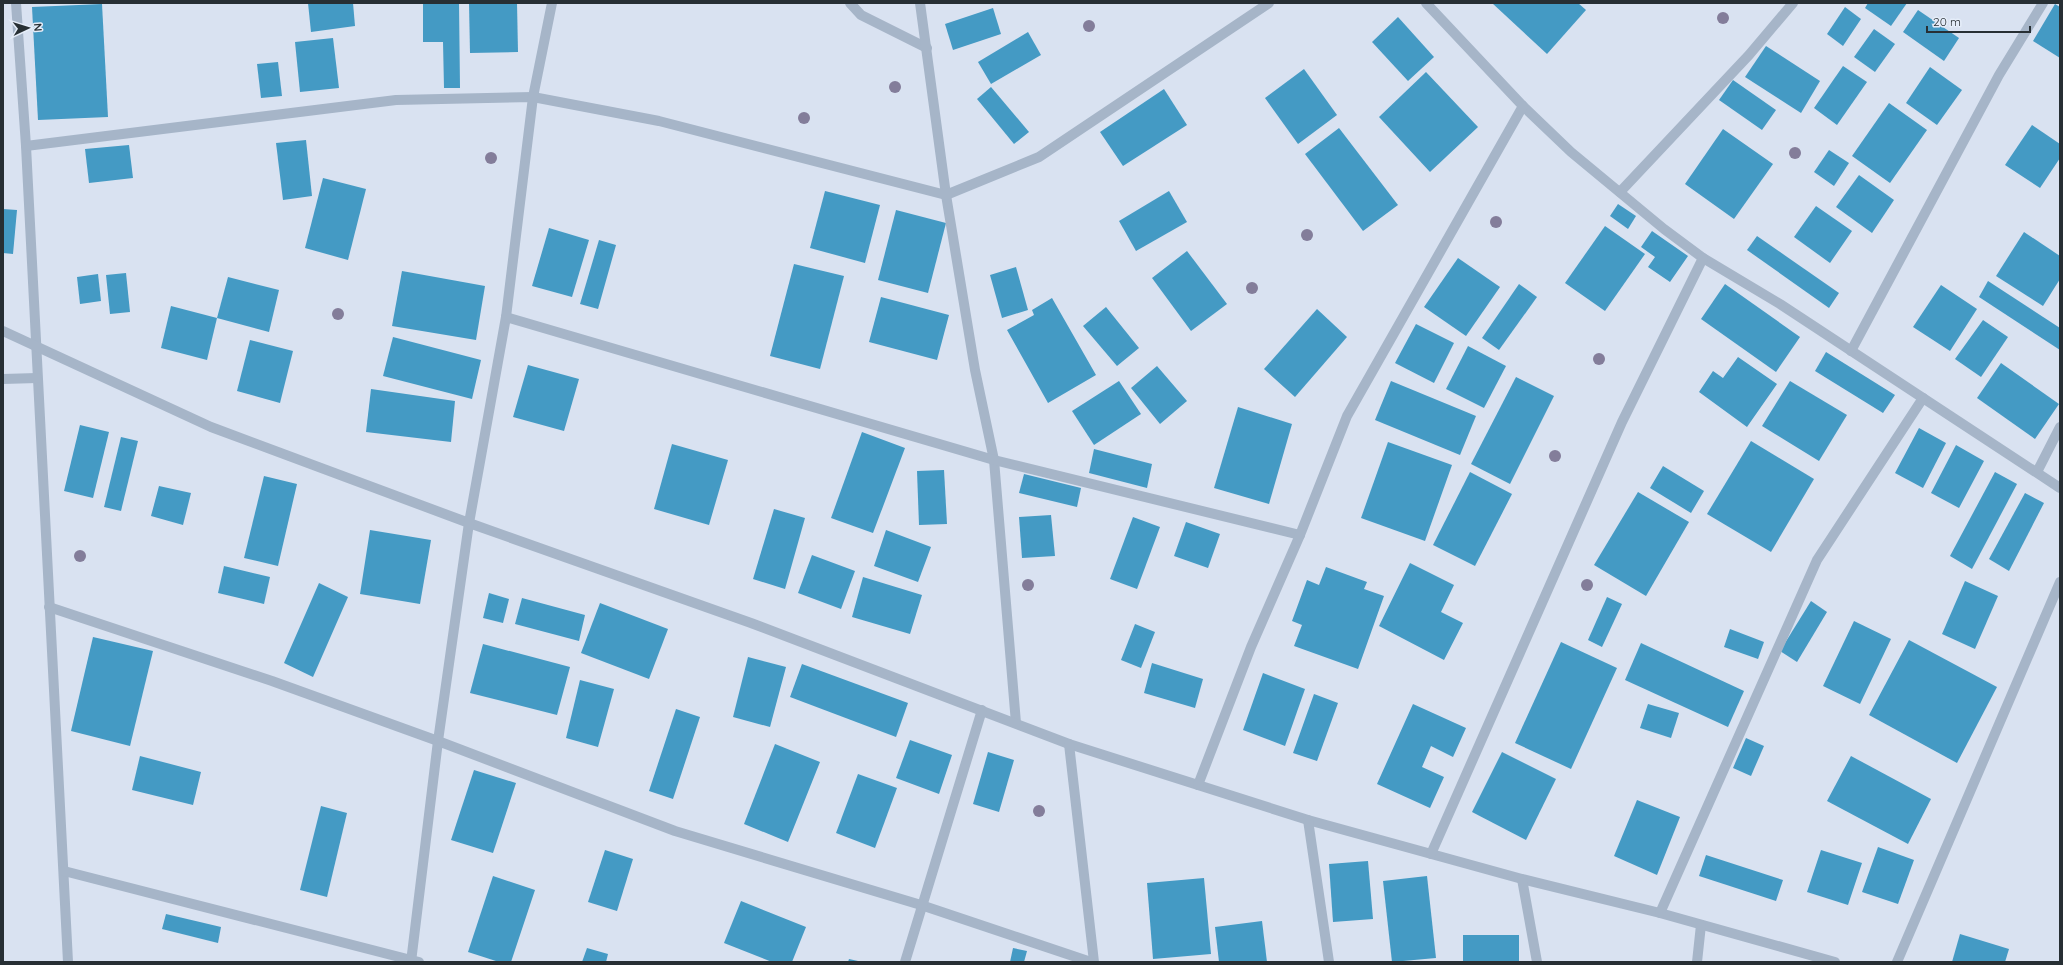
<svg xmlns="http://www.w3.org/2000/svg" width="2063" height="965" viewBox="0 0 2063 965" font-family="Quicksand,sans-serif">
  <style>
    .building { fill: #449ac4 }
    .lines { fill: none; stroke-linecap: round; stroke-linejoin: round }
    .minor { stroke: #a6b5c8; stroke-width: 10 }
    .tree { fill: #837d9a }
  </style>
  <rect width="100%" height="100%" fill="#d9e2f1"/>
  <g class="building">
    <path d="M308 3H353L355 26 311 32Z"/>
    <path d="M423 3H459L460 88H444L443 42H423Z"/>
    <path d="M469 3H517L518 52 470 53Z"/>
    <path d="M1492 3H1578L1586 10 1547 54Z"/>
    <path d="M1868 3H1907L1891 26 1865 8Z"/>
    <path d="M102 4 108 117 38 120 32 7Z"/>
    <path d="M2055 4 2060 7V58L2033 41Z"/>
    <path d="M1845 7 1861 19 1843 46 1827 34Z"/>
    <path d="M993 8 1001 34 953 50 945 24Z"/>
    <path d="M1918 10 1959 38 1944 61 1903 32Z"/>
    <path d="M1398 17 1434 57 1408 81 1372 42Z"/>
    <path d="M1874 29 1895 44 1875 72 1854 57Z"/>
    <path d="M1028 32 1041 55 991 84 978 62Z"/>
    <path d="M333 38 339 88 300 92 295 42Z"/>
    <path d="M1766 46 1820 81 1801 113 1745 77Z"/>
    <path d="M278 62 282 96 261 98 257 64Z"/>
    <path d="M1843 66 1867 82 1837 125 1814 108Z"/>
    <path d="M1930 67 1962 90 1937 125 1906 103Z"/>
    <path d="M1304 69 1337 115 1298 144 1265 98Z"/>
    <path d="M1426 72 1478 127 1430 172 1379 117Z"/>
    <path d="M1733 80 1776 110 1762 130 1719 100Z"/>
    <path d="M991 87 1029 132 1014 144 977 99Z"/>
    <path d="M1164 89 1187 125 1123 166 1100 132Z"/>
    <path d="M1889 103 1927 130 1890 183 1852 156Z"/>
    <path d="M2032 125 2060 144V158L2040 188 2005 165Z"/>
    <path d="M1339 128 1398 205 1363 231 1305 154Z"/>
    <path d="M1723 129 1773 164 1734 219 1685 184Z"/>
    <path d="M306 140 312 196 283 200 276 143Z"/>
    <path d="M129 145 133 178 89 183 85 149Z"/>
    <path d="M1829 150 1849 163 1834 186 1814 172Z"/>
    <path d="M1859 175 1894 200 1872 233 1836 207Z"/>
    <path d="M323 178 366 189 348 260 305 248Z"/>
    <path d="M825 191 880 205 865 263 810 248Z"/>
    <path d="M1169 191 1187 222 1136 251 1119 221Z"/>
    <path d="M1618 204 1636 216 1628 229 1610 216Z"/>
    <path d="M1816 206 1852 231 1830 263 1794 237Z"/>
    <path d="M3 209 17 210 13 254 3 253Z"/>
    <path d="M896 210 946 223 928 293 878 280Z"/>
    <path d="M1605 226 1645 254 1605 311 1565 283Z"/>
    <path d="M549 228 589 240 572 297 532 286Z"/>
    <path d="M1652 231 1688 256 1670 282 1648 267 1655 257 1641 247Z"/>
    <path d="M2024 232 2060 256V279L2043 306 1996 276Z"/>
    <path d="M1757 236 1839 293 1829 308 1747 250Z"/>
    <path d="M599 240 616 245 598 309 580 304Z"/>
    <path d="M1187 251 1227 304 1191 331 1152 278Z"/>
    <path d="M1458 258 1500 287 1466 336 1424 307Z"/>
    <path d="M794 264 844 276 820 369 770 356Z"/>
    <path d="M1016 267 1028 310 1002 318 990 275Z"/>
    <path d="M402 271 485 286 476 340 392 326Z"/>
    <path d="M126 273 130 312 110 314 106 275Z"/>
    <path d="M98 274 101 301 80 304 77 277Z"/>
    <path d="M228 277 279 290 269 332 217 318Z"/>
    <path d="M1988 281 2060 328V350L1979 297Z"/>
    <path d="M1519 284 1537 297 1499 350 1482 338Z"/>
    <path d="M1725 284 1800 337 1776 372 1701 319Z"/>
    <path d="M1941 285 1977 309 1950 351 1913 327Z"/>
    <path d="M881 297 949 315 937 360 869 342Z"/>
    <path d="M1052 298 1096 375 1048 403 1007 330 1034 315 1032 310Z"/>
    <path d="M171 306 217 318 207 360 161 348Z"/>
    <path d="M1106 307 1139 348 1117 366 1083 326Z"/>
    <path d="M1317 309 1347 337 1295 397 1264 369Z"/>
    <path d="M1983 320 2008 337 1981 377 1955 359Z"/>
    <path d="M1416 324 1454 343 1434 383 1395 363Z"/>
    <path d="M393 337 481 360 472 399 383 376Z"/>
    <path d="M250 340 293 351 280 403 237 391Z"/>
    <path d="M1468 346 1506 366 1484 408 1446 389Z"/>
    <path d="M1826 352 1895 395 1883 413 1815 371Z"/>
    <path d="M1738 357 1777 384 1747 427 1699 392 1713 371 1723 378Z"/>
    <path d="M2001 363 2059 404 2035 439 1977 398Z"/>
    <path d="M528 365 579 379 564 431 513 417Z"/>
    <path d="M1157 366 1187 401 1160 424 1131 388Z"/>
    <path d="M1516 377 1554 396 1510 484 1471 464Z"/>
    <path d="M1119 381 1141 414 1094 445 1072 411Z"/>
    <path d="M1391 381 1476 416 1460 455 1375 420Z"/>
    <path d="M1790 381 1847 415 1819 461 1762 426Z"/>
    <path d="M371 389 455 401 451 442 366 432Z"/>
    <path d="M1238 407 1292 424 1269 504 1214 488Z"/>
    <path d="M80 425 109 432 93 498 64 491Z"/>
    <path d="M1919 428 1946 443 1923 488 1895 473Z"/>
    <path d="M862 432 905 448 873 533 831 518Z"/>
    <path d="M121 437 138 441 121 511 104 507Z"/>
    <path d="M1751 441 1814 479 1771 552 1707 514Z"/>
    <path d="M1388 442 1452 465 1425 541 1361 518Z"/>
    <path d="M672 444 728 460 709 525 654 509Z"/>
    <path d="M1956 445 1984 461 1959 508 1931 493Z"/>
    <path d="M1094 449 1152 464 1147 488 1089 473Z"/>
    <path d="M1663 466 1704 491 1691 513 1650 488Z"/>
    <path d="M944 470 947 524 919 525 917 471Z"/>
    <path d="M1470 472 1512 494 1475 566 1433 545Z"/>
    <path d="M1995 472 2017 484 1972 569 1950 556Z"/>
    <path d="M1024 474 1081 488 1077 507 1019 493Z"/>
    <path d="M264 476 297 484 278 566 244 558Z"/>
    <path d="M159 486 191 493 183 525 151 516Z"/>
    <path d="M1638 492 1689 522 1646 596 1594 565Z"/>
    <path d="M2025 493 2044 503 2009 571 1989 559Z"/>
    <path d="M774 509 805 518 785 589 753 579Z"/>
    <path d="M1051 515 1055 556 1022 558 1019 517Z"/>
    <path d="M1133 517 1160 527 1137 589 1110 579Z"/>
    <path d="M1186 522 1220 534 1208 568 1174 556Z"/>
    <path d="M370 530 431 540 420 604 360 594Z"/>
    <path d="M886 530 931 547 918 582 874 566Z"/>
    <path d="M812 555 855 571 841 609 798 593Z"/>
    <path d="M1410 563 1454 585 1441 612 1463 623 1444 660 1379 626Z"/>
    <path d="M224 566 270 577 264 604 218 593Z"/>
    <path d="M1326 567 1367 582 1364 589 1384 596 1358 669 1294 646 1302 625 1292 621 1307 580 1319 585Z"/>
    <path d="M863 577 922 595 910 634 852 617Z"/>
    <path d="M1965 581 1998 596 1975 649 1942 634Z"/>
    <path d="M319 583 348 597 313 677 284 663Z"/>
    <path d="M489 593 509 599 503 623 483 618Z"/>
    <path d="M1607 597 1622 604 1602 647 1588 640Z"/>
    <path d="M522 598 585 615 579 641 515 624Z"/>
    <path d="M1811 601 1827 612 1797 662 1780 651Z"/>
    <path d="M600 603 668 629 649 679 581 653Z"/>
    <path d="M1854 621 1891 639 1860 704 1823 686Z"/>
    <path d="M1135 624 1155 632 1141 668 1121 660Z"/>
    <path d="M1730 629 1764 642 1758 659 1724 647Z"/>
    <path d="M93 637 153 651 130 746 71 731Z"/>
    <path d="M1909 640 1997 687 1957 763 1869 715Z"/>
    <path d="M1561 642 1617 668 1571 769 1515 743Z"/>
    <path d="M1641 643 1744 691 1728 727 1625 680Z"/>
    <path d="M483 644 570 667 557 715 470 693Z"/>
    <path d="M748 657 786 667 770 727 733 717Z"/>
    <path d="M1152 663 1203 679 1195 708 1144 693Z"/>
    <path d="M802 664 908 703 896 737 790 697Z"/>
    <path d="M1263 673 1305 689 1285 746 1243 730Z"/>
    <path d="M580 680 614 689 598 747 566 738Z"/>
    <path d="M1314 694 1338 703 1317 761 1293 753Z"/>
    <path d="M1413 704 1466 728 1453 757 1431 746 1422 767 1444 777 1430 808 1377 784Z"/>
    <path d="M1648 704 1679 713 1671 738 1640 728Z"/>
    <path d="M676 709 700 717 673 799 649 791Z"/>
    <path d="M1746 738 1764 746 1751 776 1733 768Z"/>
    <path d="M910 740 952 755 939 794 896 778Z"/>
    <path d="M775 744 820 762 788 842 744 824Z"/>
    <path d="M988 752 1014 760 999 812 973 804Z"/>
    <path d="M1502 752 1556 779 1526 840 1472 812Z"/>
    <path d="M140 756 201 772 193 805 132 790Z"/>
    <path d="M1851 756 1931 799 1908 844 1827 801Z"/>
    <path d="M474 770 516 783 493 853 451 840Z"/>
    <path d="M858 774 897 788 875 848 836 833Z"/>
    <path d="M1637 800 1680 817 1657 875 1614 856Z"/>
    <path d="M321 806 347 813 327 897 300 890Z"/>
    <path d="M1878 847 1914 860 1898 904 1862 892Z"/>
    <path d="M605 850 633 859 617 911 588 902Z"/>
    <path d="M1821 850 1862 863 1848 905 1807 892Z"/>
    <path d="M1706 855 1783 880 1776 901 1699 876Z"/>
    <path d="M1368 861 1373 919 1333 922 1329 864Z"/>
    <path d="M493 876 535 890 511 962H499L468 952Z"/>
    <path d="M1427 876 1436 958 1392 962 1383 881Z"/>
    <path d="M1204 878 1211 954 1153 959 1147 883Z"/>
    <path d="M741 901 806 927 792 962H772L724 943Z"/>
    <path d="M166 914 221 927 218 943 162 929Z"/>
    <path d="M1262 921 1267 962H1219L1215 927Z"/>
    <path d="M1960 934 2009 949 2005 962H1952Z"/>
    <rect x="1463" y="935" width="56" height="27"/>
    <path d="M587 948 608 954 606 962H582Z"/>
    <path d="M1013 948 1027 951 1024 962H1010Z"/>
    <path d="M849 959 858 961V962H848Z"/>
  </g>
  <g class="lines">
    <g class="minor">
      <path d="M16 3 26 146 68 962"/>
      <path d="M850 3 861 15 927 48"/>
      <path d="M920 3 946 195 975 370 994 460 1016 723"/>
      <path d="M1426 3 1523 106 1571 152 1664 229 1703 258 1780 304 2060 488"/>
      <path d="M26 146 396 100 533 97 659 121 946 195 1039 157 1269 3"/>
      <path d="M1620 192 1749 55 1793 3"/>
      <path d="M506 317 994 460 1300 535"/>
      <path d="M3 331 211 427 469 523 751 623 1069 744 1308 820 1522 879 1660 913 1835 962"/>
      <path d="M1851 351 1999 75 2043 3"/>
      <path d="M3 379 37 378"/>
      <path d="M2037 472 2060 427"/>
      <path d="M49 607 272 681 438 741 675 831 921 905 1091 962"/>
      <path d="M1069 744 1094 962"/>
      <path d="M1198 785 1251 647 1300 535 1347 416 1523 106"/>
      <path d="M1308 820 1329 962"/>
      <path d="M1431 854 1622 422 1703 258"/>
      <path d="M64 871 419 962"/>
      <path d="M1522 879 1537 962"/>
      <path d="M1660 913 1817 560 1923 398"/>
      <path d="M411 962 438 741 469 523 506 317 533 97 552 3"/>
      <path d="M905 962 982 710"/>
      <path d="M1697 962 1701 925"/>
      <path d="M1897 962 2060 582"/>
    </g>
  </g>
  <g class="tree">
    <circle cx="1723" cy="18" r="6"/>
    <circle cx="1089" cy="26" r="6"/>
    <circle cx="895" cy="87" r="6"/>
    <circle cx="804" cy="118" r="6"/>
    <circle cx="1795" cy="153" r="6"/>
    <circle cx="491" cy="158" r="6"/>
    <circle cx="1496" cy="222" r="6"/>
    <circle cx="1307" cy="235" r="6"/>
    <circle cx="1252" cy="288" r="6"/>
    <circle cx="338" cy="314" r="6"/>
    <circle cx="1599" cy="359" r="6"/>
    <circle cx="1555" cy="456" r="6"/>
    <circle cx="80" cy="556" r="6"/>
    <circle cx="1028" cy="585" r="6"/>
    <circle cx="1587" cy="585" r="6"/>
    <circle cx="1039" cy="811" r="6"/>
  </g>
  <rect width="2063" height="965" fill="none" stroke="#272f34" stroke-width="8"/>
  <g transform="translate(28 28) rotate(86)" stroke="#e5edf9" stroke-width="3" paint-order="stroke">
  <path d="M0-3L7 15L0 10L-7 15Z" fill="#272f34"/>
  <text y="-6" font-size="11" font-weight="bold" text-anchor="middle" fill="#272f34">N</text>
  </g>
  <path d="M1927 26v6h103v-6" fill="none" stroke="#272f34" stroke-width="2"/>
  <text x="1933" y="26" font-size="12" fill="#272f34" stroke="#e5edf9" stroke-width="3" paint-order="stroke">20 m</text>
</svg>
